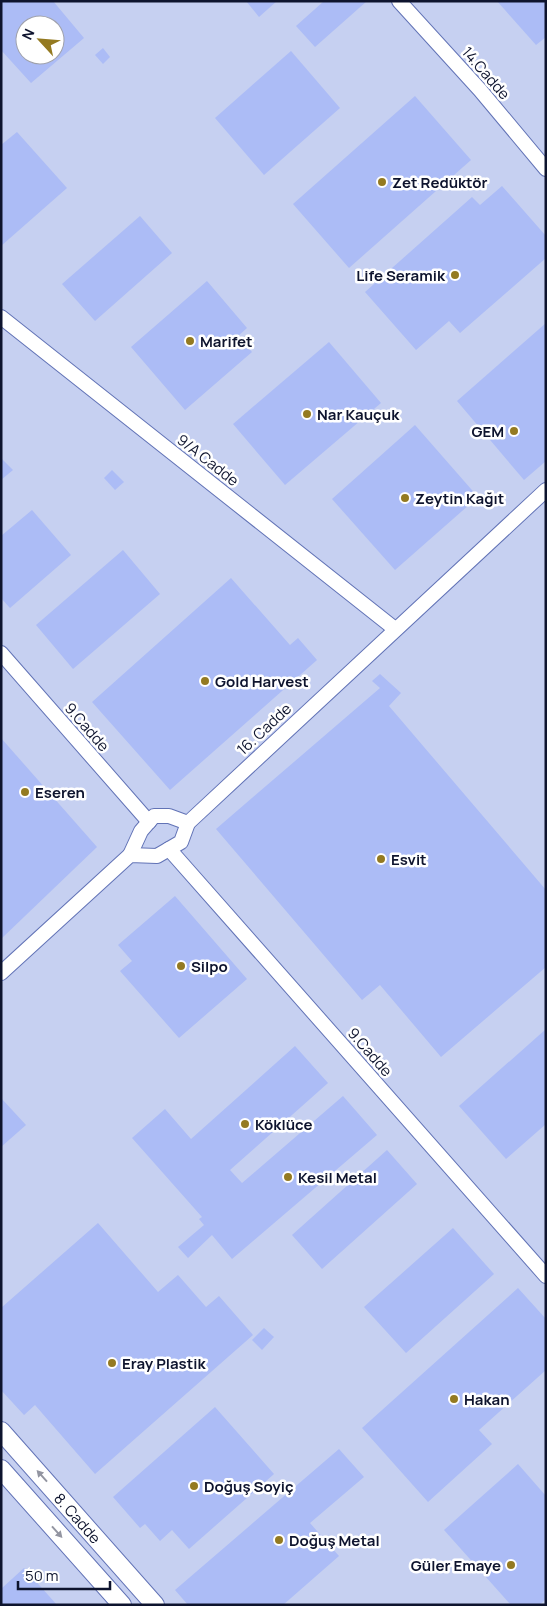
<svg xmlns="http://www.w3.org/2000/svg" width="547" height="1606" viewBox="0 0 547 1606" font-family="Manrope,sans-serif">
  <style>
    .built { fill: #c6d0f1; fill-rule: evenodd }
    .building { fill: #acbcf6; fill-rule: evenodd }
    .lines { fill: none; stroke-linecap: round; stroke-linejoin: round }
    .minor-casing { stroke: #6273b6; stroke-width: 16 }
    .tertiary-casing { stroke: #6273b6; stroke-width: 20 }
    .minor { stroke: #fff; stroke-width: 14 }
    .tertiary { stroke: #fff; stroke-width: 18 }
    .oneway { fill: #9395a1 }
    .poi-dot { fill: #947a21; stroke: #fff; stroke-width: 2 }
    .labels { text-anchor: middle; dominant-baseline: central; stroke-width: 5; stroke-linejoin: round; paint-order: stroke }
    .street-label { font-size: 15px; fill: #0e142e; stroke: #fff }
    .poi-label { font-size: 15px; font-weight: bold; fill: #0e142e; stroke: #fff; text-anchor: start }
  </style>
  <rect width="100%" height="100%" fill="#d5defc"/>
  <path class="built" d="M1 1H546V1605H1ZM25 25H55V55H25Z"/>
  <g class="building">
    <path d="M1 1H53L84 38 31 83 1 50ZM25 25H55V55H25Z"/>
    <path d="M246 1H277L259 17Z"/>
    <path d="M324 1H367L315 47 296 26Z"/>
    <path d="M497 1H546V37L536 45Z"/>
    <path d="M103 48 110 57 103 64 95 55Z"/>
    <path d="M291 51 340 108 264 175 215 118Z"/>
    <path d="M415 96 471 160 349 268 293 204Z"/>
    <path d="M17 132 67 188 1 246V145Z"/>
    <path d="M502 186 546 236V258L460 333 449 321 416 350 365 292 472 197 480 205Z"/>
    <path d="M140 216 172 253 95 321 62 284Z"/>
    <path d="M207 281 247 328 238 336 252 352 185 410 131 347Z"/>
    <path d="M546 323V461L524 480 457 401Z"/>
    <path d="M329 342 381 403 285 485 233 424Z"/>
    <path d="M415 425 478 497 395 570 332 499Z"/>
    <path d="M1 458 13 470 1 480Z"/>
    <path d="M112 470 124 482 115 490 104 478Z"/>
    <path d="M32 510 71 555 10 608 1 598V536Z"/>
    <path d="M123 550 160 594 73 669 36 625Z"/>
    <path d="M231 578 290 645 298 638 317 660 170 790 92 702Z"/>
    <path d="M380 674 401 693 389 706 546 890V967L441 1057 380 985 362 1000 216 829 380 688 372 681Z"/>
    <path d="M1 738 97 847 1 939Z"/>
    <path d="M175 896 247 979 179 1038 120 971 132 961 118 945Z"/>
    <path d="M546 1029V1124L506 1159 459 1106Z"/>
    <path d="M295 1046 328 1083 230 1170 242 1183 343 1096 377 1135 232 1259 212 1235 188 1258 178 1247 204 1225 199 1219 202 1217 132 1138 165 1109 191 1139Z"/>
    <path d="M1 1098 26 1125 1 1147Z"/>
    <path d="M387 1150 417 1184 322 1269 292 1235Z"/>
    <path d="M98 1223 158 1292 178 1275 206 1307 219 1296 253 1335 95 1474 35 1405 24 1415 1 1390V1308Z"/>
    <path d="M453 1228 494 1274 406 1353 364 1307Z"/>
    <path d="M518 1288 546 1319V1370L479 1430 492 1444 428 1502 362 1428Z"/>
    <path d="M264 1328 274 1337 262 1350 252 1340Z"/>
    <path d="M215 1407 274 1474 189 1549 172 1530 160 1541 145 1524 140 1528 113 1497Z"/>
    <path d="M339 1449 364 1477 310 1523 339 1556 283 1605H188L175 1590Z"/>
    <path d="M518 1464 546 1496V1599L539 1605H511L444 1530Z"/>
    <path d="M24 1568 57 1605H1V1589Z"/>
  </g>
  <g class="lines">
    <g class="minor-casing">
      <g id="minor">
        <path d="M399 1 480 90 546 169"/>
        <path d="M1 317 395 629"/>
        <path d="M1 653 149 822"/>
        <path d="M169 849 546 1276"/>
        <path d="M130 855 141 831 154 816H169L188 823"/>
        <path d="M1 973 130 855 157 856 181 842 188 823 546 490"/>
      </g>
    </g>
    <g class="tertiary-casing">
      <g id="tertiary">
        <path id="s1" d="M1 1431 155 1605"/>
        <path d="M1 1469 122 1605"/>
      </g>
    </g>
    <use href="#minor" class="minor"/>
    <use href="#tertiary" class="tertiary"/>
  </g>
  <defs><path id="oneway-solid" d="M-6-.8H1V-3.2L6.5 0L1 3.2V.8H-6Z" transform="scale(1.25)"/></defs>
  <g class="oneway">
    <use href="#oneway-solid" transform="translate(42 1476) rotate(-132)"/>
    <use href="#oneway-solid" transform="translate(57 1532) rotate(48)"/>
  </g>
  <g class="poi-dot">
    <circle cx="382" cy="182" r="5"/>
    <circle cx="455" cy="275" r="5"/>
    <circle cx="190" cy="341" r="5"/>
    <circle cx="307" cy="414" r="5"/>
    <circle cx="514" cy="431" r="5"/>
    <circle cx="405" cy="498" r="5"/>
    <circle cx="205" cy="681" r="5"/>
    <circle cx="25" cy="792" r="5"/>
    <circle cx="381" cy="859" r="5"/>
    <circle cx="181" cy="966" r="5"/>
    <circle cx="245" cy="1124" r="5"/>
    <circle cx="288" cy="1177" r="5"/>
    <circle cx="112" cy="1363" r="5"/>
    <circle cx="454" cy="1399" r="5"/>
    <circle cx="194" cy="1486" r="5"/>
    <circle cx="279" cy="1540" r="5"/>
    <circle cx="511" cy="1565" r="5"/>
  </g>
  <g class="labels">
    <g class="street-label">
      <text transform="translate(486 73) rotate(49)">14.Cadde</text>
      <text transform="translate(208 460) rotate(38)">9/A Cadde</text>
      <text transform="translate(87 727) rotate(49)">9.Cadde</text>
      <text transform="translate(264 729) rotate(-43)">16. Cadde</text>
      <text transform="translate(370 1052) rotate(49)">9.Cadde</text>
      <text stroke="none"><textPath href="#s1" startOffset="116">8. Cadde</textPath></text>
    </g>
    <g class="poi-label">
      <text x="392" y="182">Zet Redüktör</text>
      <text x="445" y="275" text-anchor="end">Life Seramik</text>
      <text x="200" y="341">Marifet</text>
      <text x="317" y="414">Nar Kauçuk</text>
      <text x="504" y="431" text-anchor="end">GEM</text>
      <text x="415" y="498">Zeytin Kağıt</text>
      <text x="215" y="681">Gold Harvest</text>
      <text x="35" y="792">Eseren</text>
      <text x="391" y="859">Esvit</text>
      <text x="191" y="966">Silpo</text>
      <text x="255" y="1124">Köklüce</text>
      <text x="298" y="1177">Kesil Metal</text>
      <text x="122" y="1363">Eray Plastik</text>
      <text x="464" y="1399">Hakan</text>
      <text x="204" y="1486">Doğuş Soyiç</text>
      <text x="289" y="1540">Doğuş Metal</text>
      <text x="501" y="1565" text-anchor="end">Güler Emaye</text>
    </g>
  </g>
  <rect width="547" height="1606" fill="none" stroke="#0e142e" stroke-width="5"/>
  <g transform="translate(40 40) rotate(296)"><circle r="24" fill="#ffffff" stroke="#9fa1ab"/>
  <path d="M0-4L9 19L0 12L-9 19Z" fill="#947a21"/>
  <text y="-8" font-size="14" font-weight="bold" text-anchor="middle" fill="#0e142e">N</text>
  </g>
  <path d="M18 1581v8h92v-8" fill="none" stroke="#0e142e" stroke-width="2.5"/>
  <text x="25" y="1581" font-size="15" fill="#0e142e" stroke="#ffffff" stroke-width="4" paint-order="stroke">50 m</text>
</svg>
